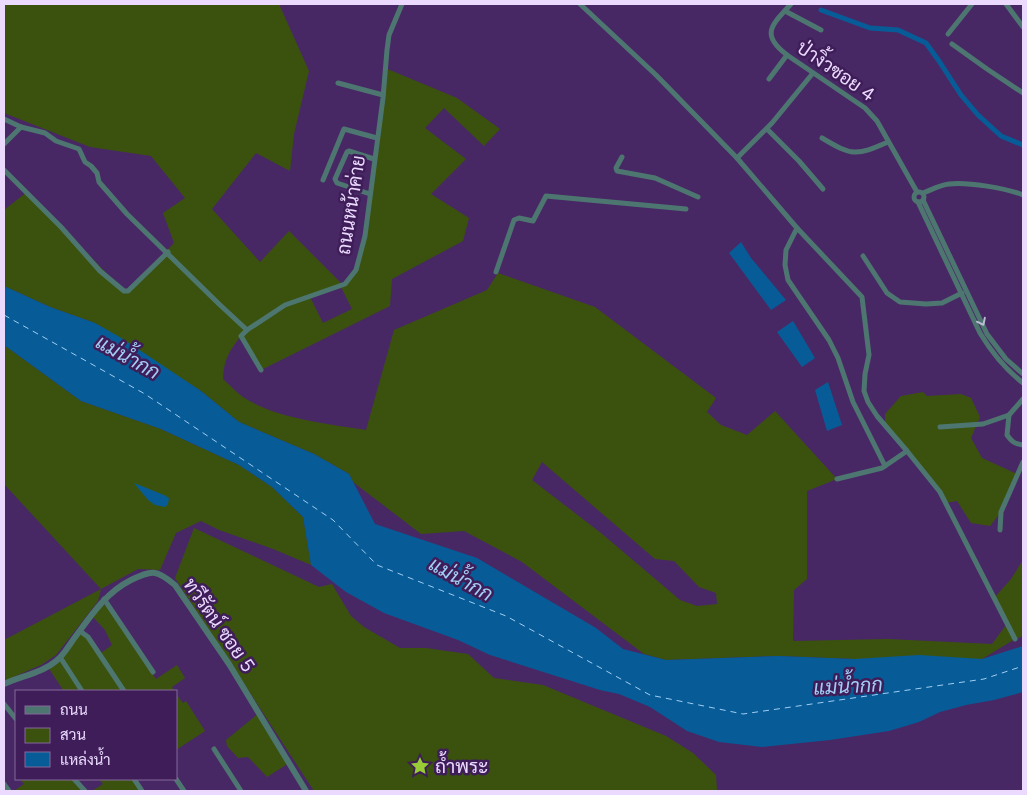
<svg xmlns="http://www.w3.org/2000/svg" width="1027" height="795" viewBox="0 0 1027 795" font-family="Figtree,Sarabun,sans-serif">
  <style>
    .green { fill: #3b520e; fill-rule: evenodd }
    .water { fill: #075c97 }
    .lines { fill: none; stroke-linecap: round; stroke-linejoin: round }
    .canal { stroke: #075c97; stroke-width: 5 }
    .ferry { stroke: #a2cdf4; stroke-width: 1; stroke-dasharray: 6 5; stroke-linecap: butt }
    .minor { stroke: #4d7671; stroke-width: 5 }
    .tertiary { stroke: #4d7671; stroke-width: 6 }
    .oneway { stroke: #bcbcd4 }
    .labels { text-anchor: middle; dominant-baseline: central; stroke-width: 5; stroke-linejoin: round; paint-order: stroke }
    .street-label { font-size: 19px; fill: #ebdafe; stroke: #3e1d58 }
    .poi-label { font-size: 19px; fill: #ebdafe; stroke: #3e1d58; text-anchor: start }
    .water-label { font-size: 20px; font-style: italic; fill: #a2cdf4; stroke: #3e1d58 }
  </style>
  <rect width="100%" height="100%" fill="#482864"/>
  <g class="green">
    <path d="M4 4H279L309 71 294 134 290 171 256 153 212 209 260 262 289 231 342 284 356 270 360 255 370 195 385 68 457 98 500 129 484 146 444 108 425 128 466 159 431 194 469 218 463 241 392 279 390 306 261 370 240 337C229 352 224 359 223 379 230 385 236 392 243 397 274 418 329 424 366 430L394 330 487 290 498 273 595 307 716 398 707 412 721 425 747 435 775 411 837 479 807 491V579L794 590 793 641 888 639 992 644 1006 625 994 598 1011 579 1023 560V636L1015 639 982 659H854L779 656 666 660 644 654 522 562 464 531 421 534 353 482 349 474 314 454 239 422 201 391 95 323 50 307 4 286V210L27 192 124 291 125 294 174 243 163 213 185 198 151 156 90 147 4 113ZM340 285 352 309 323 323 310 297ZM542 462 655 559 674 561 699 587 716 593 717 604 697 606 680 600 601 533 532 480Z"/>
    <path d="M4 345 81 401 161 429 189 442 239 465 272 487 303 517 311 565 273 549 219 530 201 521 176 533 160 570 138 569 101 589 98 601 56 655 41 665 4 681V640L101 589 4 484Z"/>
    <path d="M923 392 927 396 961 394 971 398 980 417 971 438 982 458 1017 474 1001 512 990 526 971 523 957 501 945 503 940 492 885 426V414L901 396Z"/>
    <path d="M194 528 319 587 332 584 351 616 364 627 400 648H426L468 654 494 678 543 685 666 736 693 753 716 775 717 791H314L175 578Z"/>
    <path d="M103 604 107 607 156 679 177 665 185 678 172 687 174 691H125L123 688 117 691H62L63 690 48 667 80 631 101 653 112 645 105 630 93 617Z"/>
    <path d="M176 694 183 703 186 701 205 731 176 750Z"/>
    <path d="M259 713 289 763 267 777 248 757 238 758 227 746 226 740Z"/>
    <path d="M20 779H74L85 791H14L24 784Z"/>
    <path d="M99 779H134L142 791H92L103 784Z"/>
  </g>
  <g class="water">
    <path d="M741 242 751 258 786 300 771 310 729 253Z"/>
    <path d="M4 286 50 307 95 323 123 339 201 391 239 422 314 454 349 474 375 524 477 558 596 628 623 649 666 660 779 656 854 659 919 655 982 659 1023 646V692L994 700 966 705 940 712 919 722 889 731 830 740 762 747 719 742 687 731 650 707 619 694 600 690 490 655 458 640 384 613 346 592 311 565 303 517 272 487 239 465 189 442 161 429 81 401 4 345Z"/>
    <path d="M793 321 815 358 802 367 777 332Z"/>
    <path d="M828 382 842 425 827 431 815 390Z"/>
    <path d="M134 483 164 495 169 498 168 504 165 507 155 505 148 500Z"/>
  </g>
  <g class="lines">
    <path class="canal" d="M821 10 870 28 898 30 926 43 939 61 961 95 978 115 1001 136 1023 145"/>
    <path class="ferry" d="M4 315 145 394 333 520 377 565 506 616 650 695 743 714 984 679 1023 666"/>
    <g class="minor">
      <path d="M580 4 656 75 737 158 797 228 862 297 869 355 865 374 864 391 868 402 877 416 907 451 940 492 1015 639"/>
      <path d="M791 4C773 24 759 34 787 55L865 108 877 121 917 192"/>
      <path d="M1006 4 1023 27"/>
      <path d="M785 11 821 30"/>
      <path d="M948 34 972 4"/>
      <path d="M952 44 987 69 1023 93"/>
      <path d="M769 79 787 55"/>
      <path d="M338 83 383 95"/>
      <path d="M4 119 21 127 45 133 56 141 79 149 85 162 91 166 97 173 99 182 127 214 219 304 247 330"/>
      <path d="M767 129 799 161 823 189"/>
      <path d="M822 138C852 156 856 156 888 142"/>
      <path d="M4 144 21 127"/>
      <path d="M622 157 616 168 617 171 655 178 698 197"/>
      <path d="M737 158 772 123 813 73"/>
      <path d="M4 170 61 227 100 271 124 291H128L168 252"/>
      <path d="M323 180 344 129 377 138"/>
      <circle cx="919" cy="197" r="5"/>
      <path d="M923 193C931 190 940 185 949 184 968 182 1006 188 1023 195"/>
      <path d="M370 194 337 183 335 179 347 152 349 151 374 159"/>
      <path d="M923 200 987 334 1006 359 1023 374"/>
      <path d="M918 202 980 333C992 353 1005 369 1023 383"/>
      <path d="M797 228 786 250 785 265 788 280 829 340 838 358 853 402 885 466"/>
      <path d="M863 256 887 293 900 302 926 304 942 303 962 293"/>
      <path d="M496 272 514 220 519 218 533 221 546 196 686 209"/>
      <path d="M261 370 241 336 247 330 285 305 345 284 356 270 365 236 383 98 387 50 389 35 402 4"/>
      <path d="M1023 399 1009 415 1007 435C1012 442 1015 444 1023 445"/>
      <path d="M940 427 983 424 1009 415"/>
      <path d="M837 479 882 468 907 451"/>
      <path d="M1000 530 1001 512 1023 462"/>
      <path d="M104 599 153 672"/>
      <path d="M80 631 88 637 124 691"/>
      <path d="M60 657 82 691"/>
      <path d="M4 704 16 719"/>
      <path d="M214 749 241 791"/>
      <path d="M74 779 85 791"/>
      <path d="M134 779 142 791"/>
      <path d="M176 779 184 791"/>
      <path d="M4 784 9 791"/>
    </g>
    <path class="tertiary" d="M4 684C21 676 42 673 56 661 63 656 68 647 73 640 90 617 105 593 131 580 152 570 156 569 175 585L229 664 306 791"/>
  </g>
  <defs><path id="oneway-chevron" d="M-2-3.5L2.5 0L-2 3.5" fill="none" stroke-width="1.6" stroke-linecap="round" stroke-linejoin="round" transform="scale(1.25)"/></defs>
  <use class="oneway" href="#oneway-chevron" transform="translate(982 322) rotate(64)"/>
  <defs>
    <g id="sight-bare" transform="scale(1.5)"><path d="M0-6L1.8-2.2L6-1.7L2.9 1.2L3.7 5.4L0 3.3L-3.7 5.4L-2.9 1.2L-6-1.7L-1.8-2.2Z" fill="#98cb36" stroke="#3e1d58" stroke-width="2.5" paint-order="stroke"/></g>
  </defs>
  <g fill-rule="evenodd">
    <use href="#sight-bare" x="420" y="766"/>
  </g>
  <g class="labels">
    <g class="street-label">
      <text transform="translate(836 71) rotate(35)">ป่างิ้วซอย 4</text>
      <text transform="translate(351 205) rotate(-81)">ถนนหน้าค่าย</text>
      <text transform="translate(219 625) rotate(55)">ทวีรัตน์ ซอย 5</text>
    </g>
    <g class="poi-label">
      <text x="435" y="766">ถ้ำพระ</text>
    </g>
    <g class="water-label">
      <text transform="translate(128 357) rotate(29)">แม่น้ำกก</text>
      <text transform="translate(461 579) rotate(29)">แม่น้ำกก</text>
      <text transform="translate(848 686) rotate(-3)">แม่น้ำกก</text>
    </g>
  </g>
  <rect width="1027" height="795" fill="none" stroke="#ebdafe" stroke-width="10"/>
  <rect x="15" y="690" width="162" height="90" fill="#3e1d58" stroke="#83699a"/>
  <rect x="25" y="706" width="25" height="8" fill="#4d7671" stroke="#83699a"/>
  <text x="60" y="715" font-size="15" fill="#ebdafe">ถนน</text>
  <rect x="25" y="728" width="25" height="15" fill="#3b520e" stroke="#83699a"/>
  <text x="60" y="740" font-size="15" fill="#ebdafe">สวน</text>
  <rect x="25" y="752" width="25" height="15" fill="#075c97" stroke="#83699a"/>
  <text x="60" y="765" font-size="15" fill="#ebdafe">แหล่งน้ำ</text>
</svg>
